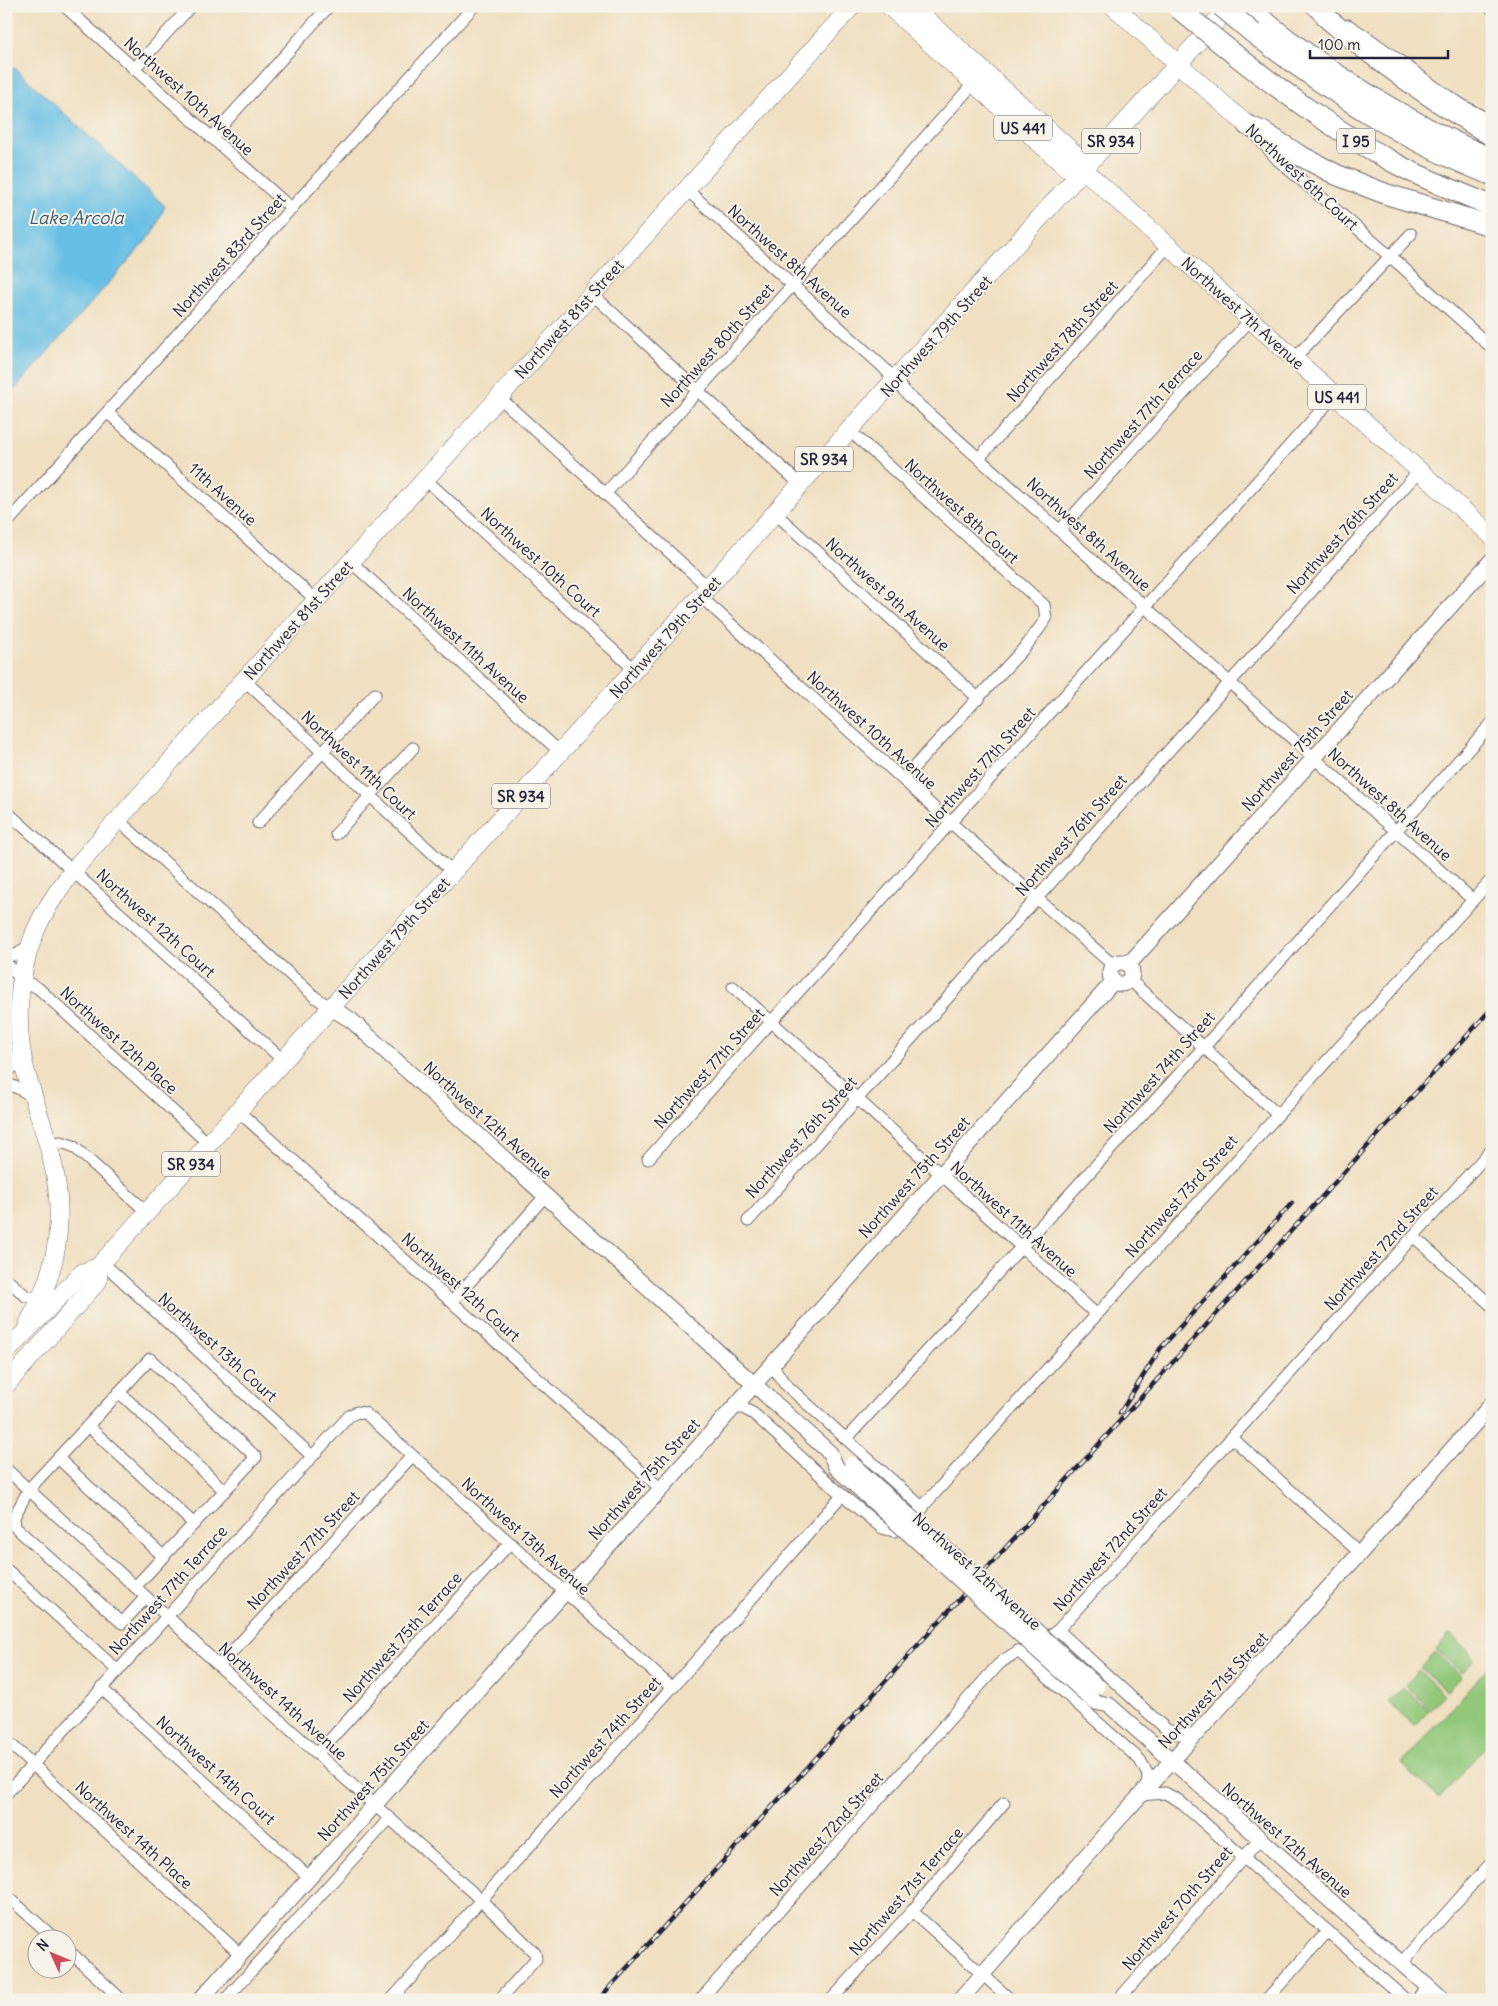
<svg xmlns="http://www.w3.org/2000/svg" width="1498" height="2006" viewBox="0 0 1498 2006" font-family="Delius,sans-serif">
  <style>
    .green { fill: #90c779; stroke: #59745a }
    .water { fill: #68bfe5; stroke: #457090 }
    .lines { fill: none; stroke-linecap: round; stroke-linejoin: round }
    .street-casing { stroke: #6a646a; stroke-width: 13 }
    .secondary-casing { stroke: #6a646a; stroke-width: 17 }
    .primary-casing { stroke: #6a646a; stroke-width: 19 }
    .highway-casing { stroke: #6a646a; stroke-width: 22 }
    .street { stroke: #fff; stroke-width: 11 }
    .secondary { stroke: #fff; stroke-width: 15 }
    .primary { stroke: #fff; stroke-width: 18 }
    .highway { stroke: #fff; stroke-width: 20 }
    .rail-casing { stroke: #22223b; stroke-width: 4.5 }
    .rail { stroke: #f7f3e8; stroke-width: 2.5; stroke-dasharray: 8; stroke-linecap: butt }
    .secondary-bridge-casing { stroke: #6a646a; stroke-width: 17; stroke-linecap: butt }
    .highway-bridge-casing { stroke: #6a646a; stroke-width: 22; stroke-linecap: butt }
    .secondary-bridge { stroke: #fff; stroke-width: 15 }
    .highway-bridge { stroke: #fff; stroke-width: 20 }
    .labels { text-anchor: middle; dominant-baseline: central; stroke-width: 4; stroke-linejoin: round; paint-order: stroke }
    .shield { fill: #f7f3e8; stroke: #62616f; stroke-width: 1 }
    .shield-label { font-size: 15px; font-weight: bold; fill: #22223b }
    .street-label { font-size: 16px; fill: #22223b; stroke: #f7f3e8 }
    .water-label { font-size: 18px; font-style: italic; fill: #3a5976; stroke: #f7f3e8 }
  </style>
  <rect width="100%" height="100%" fill="#f7f3e8"/>
  <filter id="ink" filterUnits="userSpaceOnUse"><feTurbulence type="fractalNoise" baseFrequency=".02" numOctaves="2"/><feDisplacementMap in="SourceGraphic" scale="10" xChannelSelector="R" yChannelSelector="G"/><feConvolveMatrix kernelMatrix="1 2 1 2 8 2 1 2 1" color-interpolation-filters="sRGB"/></filter>
  <filter id="wash" filterUnits="userSpaceOnUse"><feTurbulence type="fractalNoise" baseFrequency=".0096" numOctaves="4" result="noise"/><feDisplacementMap in="SourceGraphic" scale="20" xChannelSelector="R" yChannelSelector="G"/><feGaussianBlur stdDeviation="1.12" result="paint"/><feColorMatrix in="noise" values="0 0 0 0 0 0 0 0 0 0 0 0 0 0 0 0 0 1.4 0 .05"/><feComposite in="paint" operator="in"/></filter>
  <g filter="url(#wash)">
    <rect width="100%" height="100%" fill="#f0dfc0"/>
    <g class="green">
      <path d="M1450 1634 1476 1658 1462 1673 1436 1650Z"/>
      <path d="M1435 1652 1461 1676 1447 1691 1420 1668Z"/>
      <path d="M1487 1669 1492 1673V1740L1439 1799 1401 1764Z"/>
      <path d="M1418 1670 1444 1694 1430 1709 1405 1685Z"/>
      <path d="M1402 1687 1429 1710 1415 1726 1388 1702Z"/>
    </g>
    <path class="water" d="M6 60 165 206 153 233 6 399Z"/>
  </g>
  <g filter="url(#ink)">
    <g class="lines">
      <g class="street-casing">
        <g id="street">
          <path d="M64 6 292 209"/>
          <path d="M1489 6 1492 9"/>
          <path d="M1348 25C1384 47 1416 75 1451 98 1464 106 1478 116 1492 120"/>
          <path d="M134 69 191 6"/>
          <path d="M1256 135 1278 160 1400 265 1492 348"/>
          <path d="M211 138 329 6"/>
          <path d="M685 190 695 197 883 367 909 396 1473 900"/>
          <path d="M592 294 801 485"/>
          <path d="M1294 359 1411 234"/>
          <path d="M499 397 709 588"/>
          <path d="M108 413 316 600"/>
          <path d="M850 431 1044 605 1046 619 1027 645 903 779"/>
          <path d="M979 458 1168 246"/>
          <path d="M425 479 635 670"/>
          <path d="M605 494 974 83"/>
          <path d="M775 513 979 699"/>
          <path d="M6 524 474 6"/>
          <path d="M1060 530 1250 320"/>
          <path d="M351 562 560 752"/>
          <path d="M701 597 951 823 1113 965"/>
          <path d="M244 680 453 872"/>
          <path d="M6 811 284 1061"/>
          <path d="M118 820 315 997 331 1008"/>
          <path d="M258 823 375 694"/>
          <path d="M336 834 413 748"/>
          <path d="M6 955H17L29 945"/>
          <path d="M6 963 22 980 38 988 209 1144"/>
          <path d="M1130 980 1277 1114"/>
          <path d="M733 987 1096 1314"/>
          <path d="M6 1072 13 1067 19 1050"/>
          <path d="M6 1084 18 1088 33 1097"/>
          <path d="M238 1111 661 1489"/>
          <path d="M48 1144 61 1142 73 1146 147 1212"/>
          <path d="M648 1159 1335 395"/>
          <path d="M748 1221 1419 471"/>
          <path d="M1413 1236 1492 1306"/>
          <path d="M102 1262 312 1456"/>
          <path d="M6 1279 26 1296 41 1299"/>
          <path d="M453 1301 545 1196"/>
          <path d="M771 1363 784 1383 923 1508"/>
          <path d="M119 1392 225 1491"/>
          <path d="M731 1408H743L754 1414 842 1495 882 1528 894 1531 905 1526 1492 879"/>
          <path d="M88 1426 194 1524"/>
          <path d="M1232 1438 1360 1553"/>
          <path d="M846 1439 1204 1047 1492 723"/>
          <path d="M58 1458 164 1557"/>
          <path d="M6 1469 167 1616 219 1666 481 1900 535 1953 536 1959 499 2000"/>
          <path d="M6 1569 118 1671"/>
          <path d="M135 1587 256 1457 150 1359 29 1489 14 1517 15 1527 122 1623 146 1597"/>
          <path d="M1058 1630 1167 1730 1178 1734H1196"/>
          <path d="M1018 1651 1140 1760 1148 1775 1147 1788"/>
          <path d="M219 1666 412 1456"/>
          <path d="M101 1688 309 1877"/>
          <path d="M6 1740 240 1954"/>
          <path d="M318 1753 510 1543"/>
          <path d="M6 1794 349 1416 357 1412 365 1413 672 1688"/>
          <path d="M1140 1795 1165 1793 1178 1800 1406 2000"/>
          <path d="M6 1895 54 1938"/>
          <path d="M912 1911 1011 2000"/>
          <path d="M68 1950 122 2000"/>
          <path d="M1401 1964 1492 1862"/>
          <path d="M225 2000 390 1818"/>
          <path d="M391 2000 739 1613 842 1495"/>
          <path d="M700 2000 998 1665C1015 1649 1039 1645 1058 1630L1492 1149"/>
          <path d="M831 2000 912 1911 1004 1803"/>
          <path d="M1118 2000 1260 1839"/>
          <path d="M1266 2000 1328 1931"/>
          <path d="M1417 2000 1428 1987"/>
        </g>
      </g>
      <g class="secondary-casing">
        <g id="secondary">
          <circle cx="1121" cy="973" r="11"/>
          <path d="M1128 965 1492 560"/>
          <path d="M331 1008 351 1020 830 1453 836 1467 843 1474"/>
          <path d="M1088 1696 1095 1702 1109 1705 1443 2000"/>
          <path d="M200 2000 565 1592 661 1489 1113 982"/>
          <path d="M960 2000 1108 1831 1360 1553 1492 1404"/>
        </g>
      </g>
      <g class="primary-casing">
        <g id="primary">
          <path d="M889 6 1066 167 1084 170"/>
          <path d="M912 6 1077 156 1084 170 1492 536"/>
          <path d="M1113 6 1247 125"/>
          <path d="M1315 6 1327 18"/>
          <path d="M29 1322C53 1278 63 1237 57 1187 52 1148 37 1111 26 1073 14 1027 17 977 35 932 55 885 92 849 126 811L852 6"/>
          <path d="M6 1352 82 1273 98 1267 1230 6"/>
          <path d="M6 1385 98 1281V1267"/>
        </g>
      </g>
      <g class="highway-casing">
        <g id="highway">
          <path d="M1246 6C1321 69 1402 120 1492 159"/>
          <path d="M1327 18C1379 63 1434 101 1492 136"/>
          <path d="M1253 33C1327 89 1405 142 1492 175"/>
          <path d="M1234 54C1288 96 1343 136 1404 168 1432 182 1463 194 1492 206"/>
          <path d="M1247 125 1263 132 1297 154 1337 175 1386 194 1492 226"/>
        </g>
      </g>
      <use href="#street" class="street"/>
      <use href="#secondary" class="secondary"/>
      <use href="#primary" class="primary"/>
      <use href="#highway" class="highway"/>
      <g class="rail-casing">
        <g id="rail">
          <path d="M1120 1413 1160 1349 1292 1203"/>
          <path d="M598 2000 1492 1008"/>
        </g>
      </g>
      <use href="#rail" class="rail"/>
      <g class="secondary-bridge-casing">
        <g id="secondary-bridge">
          <path d="M852 1464 1097 1686"/>
          <path d="M843 1474 1088 1696"/>
        </g>
      </g>
      <g class="highway-bridge-casing">
        <g id="highway-bridge">
          <path d="M1221 6 1253 33"/>
          <path d="M1179 9 1234 54"/>
        </g>
      </g>
      <use href="#secondary-bridge" class="secondary-bridge"/>
      <use href="#highway-bridge" class="highway-bridge"/>
    </g>
  </g>
  <g class="labels">
    <g class="shield">
      <rect x="994" y="115.5" width="58" height="25" rx="4"/>
      <rect x="1082" y="128.5" width="58" height="25" rx="4"/>
      <rect x="1337" y="128.5" width="38" height="25" rx="4"/>
      <rect x="1308" y="384.5" width="58" height="25" rx="4"/>
      <rect x="795" y="446.5" width="58" height="25" rx="4"/>
      <rect x="492" y="783.5" width="58" height="25" rx="4"/>
      <rect x="162" y="1151.5" width="58" height="25" rx="4"/>
    </g>
    <g class="shield-label">
      <text x="1023" y="128">US 441</text>
      <text x="1111" y="141">SR 934</text>
      <text x="1356" y="141">I 95</text>
      <text x="1337" y="397">US 441</text>
      <text x="824" y="459">SR 934</text>
      <text x="521" y="796">SR 934</text>
      <text x="191" y="1164">SR 934</text>
    </g>
    <g class="street-label">
      <text transform="translate(189 96) rotate(42)">Northwest 10th Avenue</text>
      <text transform="translate(1302 177) rotate(43)">Northwest 6th Court</text>
      <text transform="translate(229 255) rotate(-48)">Northwest 83rd Street</text>
      <text transform="translate(790 261) rotate(42)">Northwest 8th Avenue</text>
      <text transform="translate(1243 313) rotate(42)">Northwest 7th Avenue</text>
      <text transform="translate(569 319) rotate(-48)">Northwest 81st Street</text>
      <text transform="translate(936 336) rotate(-48)">Northwest 79th Street</text>
      <text transform="translate(1062 341) rotate(-48)">Northwest 78th Street</text>
      <text transform="translate(717 345) rotate(-48)">Northwest 80th Street</text>
      <text transform="translate(1143 414) rotate(-48)">Northwest 77th Terrace</text>
      <text transform="translate(223 494) rotate(42)">11th Avenue</text>
      <text transform="translate(962 511) rotate(42)">Northwest 8th Court</text>
      <text transform="translate(1342 533) rotate(-48)">Northwest 76th Street</text>
      <text transform="translate(1089 534) rotate(42)">Northwest 8th Avenue</text>
      <text transform="translate(541 562) rotate(42)">Northwest 10th Court</text>
      <text transform="translate(888 594) rotate(42)">Northwest 9th Avenue</text>
      <text transform="translate(298 620) rotate(-48)">Northwest 81st Street</text>
      <text transform="translate(665 637) rotate(-48)">Northwest 79th Street</text>
      <text transform="translate(466 645) rotate(42)">Northwest 11th Avenue</text>
      <text transform="translate(872 730) rotate(42)">Northwest 10th Avenue</text>
      <text transform="translate(1297 750) rotate(-48)">Northwest 75th Street</text>
      <text transform="translate(359 765) rotate(43)">Northwest 11th Court</text>
      <text transform="translate(980 767) rotate(-48)">Northwest 77th Street</text>
      <text transform="translate(1390 804) rotate(42)">Northwest 8th Avenue</text>
      <text transform="translate(1071 835) rotate(-48)">Northwest 76th Street</text>
      <text transform="translate(156 923) rotate(42)">Northwest 12th Court</text>
      <text transform="translate(394 938) rotate(-48)">Northwest 79th Street</text>
      <text transform="translate(119 1040) rotate(42)">Northwest 12th Place</text>
      <text transform="translate(709 1068) rotate(-48)">Northwest 77th Street</text>
      <text transform="translate(1159 1072) rotate(-48)">Northwest 74th Street</text>
      <text transform="translate(488 1120) rotate(42)">Northwest 12th Avenue</text>
      <text transform="translate(801 1137) rotate(-48)">Northwest 76th Street</text>
      <text transform="translate(914 1177) rotate(-48)">Northwest 75th Street</text>
      <text transform="translate(1181 1196) rotate(-48)">Northwest 73rd Street</text>
      <text transform="translate(1014 1219) rotate(42)">Northwest 11th Avenue</text>
      <text transform="translate(1381 1248) rotate(-48)">Northwest 72nd Street</text>
      <text transform="translate(461 1287) rotate(42)">Northwest 12th Court</text>
      <text transform="translate(218 1347) rotate(42)">Northwest 13th Court</text>
      <text transform="translate(644 1479) rotate(-48)">Northwest 75th Street</text>
      <text transform="translate(526 1536) rotate(42)">Northwest 13th Avenue</text>
      <text transform="translate(1110 1549) rotate(-48)">Northwest 72nd Street</text>
      <text transform="translate(303 1550) rotate(-47)">Northwest 77th Street</text>
      <text transform="translate(977 1571) rotate(42)">Northwest 12th Avenue</text>
      <text transform="translate(168 1590) rotate(-48)">Northwest 77th Terrace</text>
      <text transform="translate(402 1637) rotate(-48)">Northwest 75th Terrace</text>
      <text transform="translate(1213 1690) rotate(-47)">Northwest 71st Street</text>
      <text transform="translate(283 1701) rotate(42)">Northwest 14th Avenue</text>
      <text transform="translate(605 1737) rotate(-48)">Northwest 74th Street</text>
      <text transform="translate(216 1770) rotate(42)">Northwest 14th Court</text>
      <text transform="translate(373 1780) rotate(-48)">Northwest 75th Street</text>
      <text transform="translate(826 1834) rotate(-48)">Northwest 72nd Street</text>
      <text transform="translate(134 1835) rotate(42)">Northwest 14th Place</text>
      <text transform="translate(1287 1840) rotate(41)">Northwest 12th Avenue</text>
      <text transform="translate(906 1891) rotate(-49)">Northwest 71st Terrace</text>
      <text transform="translate(1177 1908) rotate(-49)">Northwest 70th Street</text>
    </g>
    <g class="water-label">
      <text x="76" y="217">Lake Arcola</text>
    </g>
  </g>
  <rect width="1498" height="2006" fill="none" stroke="#f7f3e8" stroke-width="25"/>
  <g transform="translate(52 1954) rotate(314)"><circle r="24" fill="#f7f3e8" stroke="#a29fa3"/>
  <path d="M0-4L9 19L0 12L-9 19Z" fill="#d1495b"/>
  <text y="-8" font-size="14" font-weight="bold" text-anchor="middle" fill="#22223b">N</text>
  </g>
  <path d="M1310 50v8h138v-8" fill="none" stroke="#22223b" stroke-width="2.5"/>
  <text x="1318" y="50" font-size="15" fill="#22223b" stroke="#f7f3e8" stroke-width="4" paint-order="stroke">100 m</text>
</svg>
